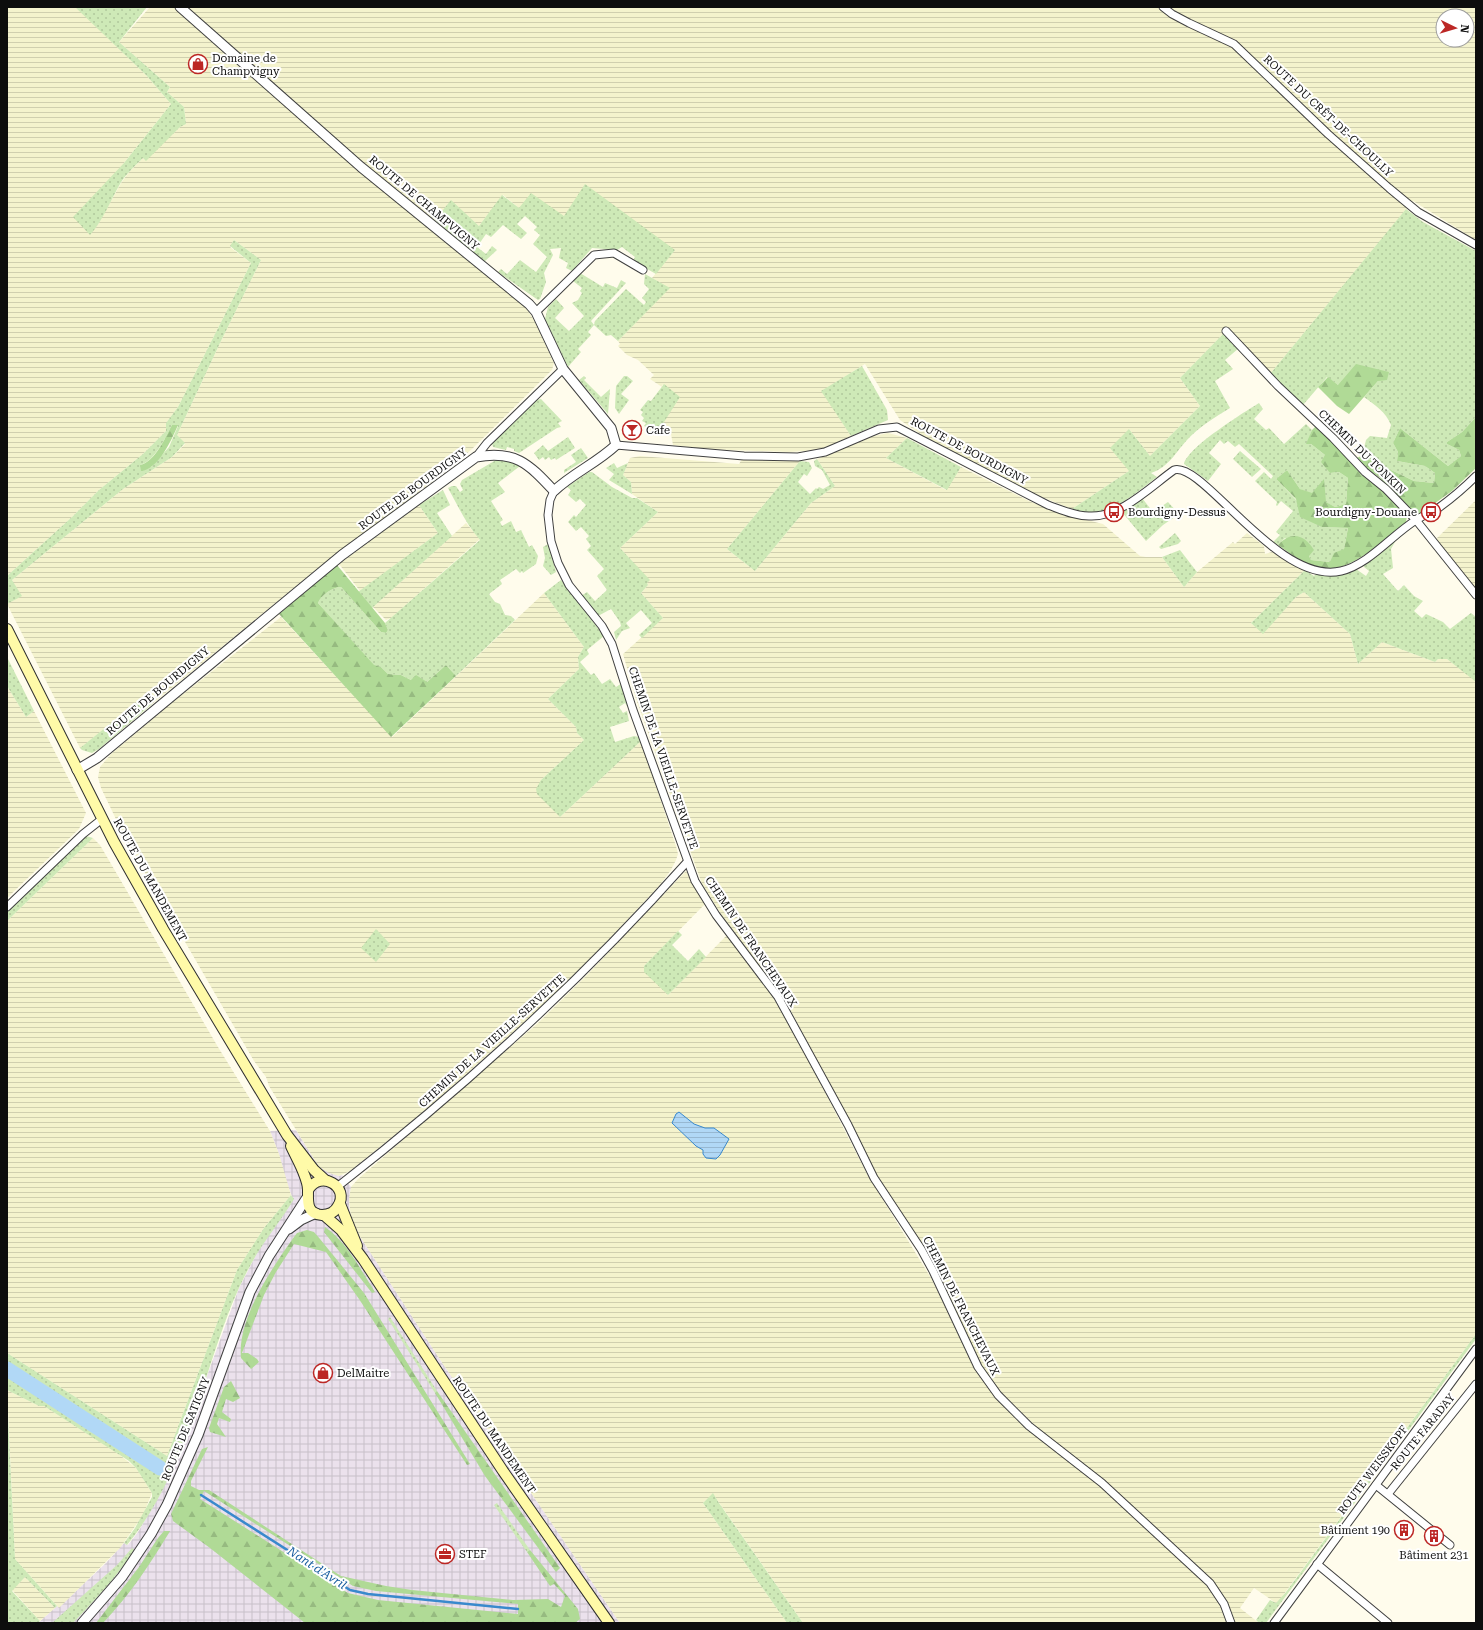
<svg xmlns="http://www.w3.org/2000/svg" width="1483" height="1630" viewBox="0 0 1483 1630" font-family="'Roboto Serif',serif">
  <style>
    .industrial { fill: url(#industrial-grid) }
    .farmland { fill: url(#farmland-rules); fill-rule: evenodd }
    .grass { fill: url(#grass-dots); fill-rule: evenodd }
    .forest { fill: url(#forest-firs); fill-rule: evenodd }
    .water { fill: url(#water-rules); stroke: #3989cd }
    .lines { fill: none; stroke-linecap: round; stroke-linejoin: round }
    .stream { stroke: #3989cd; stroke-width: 2.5 }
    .river { stroke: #b1d8f6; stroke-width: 15 }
    .minor-casing { stroke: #404040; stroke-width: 9 }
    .tertiary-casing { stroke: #404040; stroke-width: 11 }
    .secondary-casing { stroke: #2f2f2f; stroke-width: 12 }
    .minor { stroke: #fff; stroke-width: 7 }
    .tertiary { stroke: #fff; stroke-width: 9 }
    .secondary { stroke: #fffaa8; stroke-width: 10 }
    .labels { text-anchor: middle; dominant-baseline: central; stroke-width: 4; stroke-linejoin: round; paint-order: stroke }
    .poi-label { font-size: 11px; fill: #0d0d0d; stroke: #fff; text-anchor: start }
    .street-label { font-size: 11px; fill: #0d0d0d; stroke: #fff }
    .water-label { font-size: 12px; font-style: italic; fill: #165b9e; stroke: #fff }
  </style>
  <defs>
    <pattern id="industrial-grid" width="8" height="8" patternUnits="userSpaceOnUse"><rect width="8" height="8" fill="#ebe1ec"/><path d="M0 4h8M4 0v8" fill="none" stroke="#c8c0c9"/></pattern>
    <pattern id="farmland-rules" width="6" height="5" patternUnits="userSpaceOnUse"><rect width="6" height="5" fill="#f4f3cd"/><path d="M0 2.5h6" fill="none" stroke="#d0cfaf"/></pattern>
    <pattern id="grass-dots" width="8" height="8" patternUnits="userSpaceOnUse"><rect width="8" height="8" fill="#cee9b7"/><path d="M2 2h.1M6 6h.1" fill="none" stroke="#b0c79c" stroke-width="1.8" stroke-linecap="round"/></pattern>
    <pattern id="forest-firs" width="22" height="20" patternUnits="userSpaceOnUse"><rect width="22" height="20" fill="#b0da96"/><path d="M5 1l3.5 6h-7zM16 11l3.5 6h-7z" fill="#96ba80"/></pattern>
    <pattern id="water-rules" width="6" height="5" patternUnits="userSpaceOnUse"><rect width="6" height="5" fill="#b1d8f6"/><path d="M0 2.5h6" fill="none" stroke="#97b8d2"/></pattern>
  </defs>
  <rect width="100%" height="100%" fill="#fffcec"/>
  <path class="industrial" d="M296 1130 319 1167 339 1176 342 1175 351 1187 349 1203 350 1213 359 1235 443 1364 620 1623H38L57 1606 59 1607 106 1563 124 1543 128 1545 138 1532 161 1493 188 1428 239 1288 258 1251 293 1199 285 1179 279 1154 270 1131Z"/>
  <g class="farmland">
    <path d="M7 7H76L146 75 171 104 124 163 96 228 121 183 129 172 143 158 145 160 180 127 186 124 184 107 167 92 170 87 119 42 150 7H1476V240L1413 201 1270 374 1228 329 1180 378 1200 406 1150 456 1129 429V471L1072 509 1039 496 927 441 928 439 900 420 865 364 822 391 851 436 831 445 819 450 789 452 703 449 673 445 671 434 657 433 665 418 663 384 662 387 650 379 654 375 638 360 627 355 618 346 620 344 618 341 669 288 652 278 675 250 564 216 519 208 503 195 479 226 451 201 432 225 461 255 525 306 535 322 554 363 552 370 472 449 445 472 318 568 152 704 146 696 80 748 7 604 21 596 12 580 123 489 172 457 185 444 177 435 220 343 261 260 234 240 230 247 251 263 178 407 166 423V431L143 454 99 490 72 517 7 576ZM1443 16H1467V40H1443Z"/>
    <path d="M888 433 907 438 886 458 946 490 961 467 1031 502 1063 514 1103 524 1140 556 1146 557H1162L1184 587 1197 572 1233 542 1235 544 1247 533 1264 546 1265 554 1272 552 1305 570 1251 623 1263 633 1296 597 1304 592 1350 634 1358 664 1382 642 1435 662 1438 659H1447L1476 681V1334L1281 1598 1276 1603 1254 1588 1240 1608 1259 1623H1234L1225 1598 1203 1571 1104 1480 1043 1433 995 1387 984 1372 915 1234 881 1182 790 1009 721 914 702 884 636 699 623 654 663 618 641 593 648 585 633 562 620 548 658 512 632 494 631 482 623 475 630 458 640 456 739 464 742 459 800 461 727 549 755 571 811 503 835 486 817 459 874 436Z"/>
    <path d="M1476 500V589L1436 539Z"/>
    <path d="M419 505 438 533 360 591 339 564Z"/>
    <path d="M466 523 480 539 391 618 386 620 373 607Z"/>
    <path d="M544 593 584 647 578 657 579 669 548 699 576 727 577 733 584 740 541 780 560 817 641 741 676 846 678 854 676 860 671 870 659 886 579 971 532 1015 428 1108 350 1171 339 1176 329 1173 319 1167 269 1086 266 1077 254 1061 126 840 101 788 98 777 100 767 111 754 168 706 281 617 392 737Z"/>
    <path d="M7 686 26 717 34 711 86 813 79 829 7 898Z"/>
    <path d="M93 838 100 845 218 1047 270 1131 279 1154 291 1195 264 1228 237 1270 167 1456 7 1353V921Z"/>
    <path d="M686 871 706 903 644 966 668 995 728 934 772 996 791 1026 867 1174 931 1278 971 1358 987 1385 1101 1486 1204 1581 1219 1601 1228 1623H803L713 1494 703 1503 787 1623H620L443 1364 359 1235 351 1219 349 1199 351 1187 358 1179 538 1023 587 975Z"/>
    <path d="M7 1390 39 1406H44L116 1452 136 1468 152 1493 143 1515 120 1548 59 1608 15 1559Z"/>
    <path d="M25 1577 55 1608 40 1621 12 1590Z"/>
  </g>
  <g class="grass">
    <path d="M75 7H147L119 42 170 87 167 92 184 107 186 124 180 127 146 161 143 158C135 166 126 174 120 184 110 201 104 219 90 235L73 217 124 163 171 104 146 75Z"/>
    <path d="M585 184 675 250 656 274 633 261 635 257 622 247 617 250 592 248 572 271 566 268 568 263 559 258 561 248 550 249 553 255 544 273 546 282 540 299 538 300 498 272 501 269 507 274 520 260 536 272 547 257 533 244 540 235 534 230 537 227 525 216 517 224 527 233 521 239 503 225 491 237 486 234 477 247 486 254 492 246 497 250 484 262 453 239V235L435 220 451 200 479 226 502 195 519 208 531 193 564 216Z"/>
    <path d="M1406 209 1423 222 1476 251V417L1462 432 1447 442V444L1459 450 1461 456 1448 466 1400 428 1393 443 1398 452 1397 461 1425 466 1435 473 1434 483 1414 481 1362 456 1366 440 1370 436 1387 438 1391 425C1386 412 1375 405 1364 397L1378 381 1338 385 1327 377 1303 405 1270 374Z"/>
    <path d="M234 240 261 260 220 343 177 435 185 443 172 457 123 489 12 580 22 596 7 604V576L72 517 99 490 143 454 166 431V423L178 407 251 263 230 246ZM172 425 178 426 169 447 151 467 140 465C155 461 165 438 172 425Z"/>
    <path d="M580 273 603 287 605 283 617 288 621 280 626 283 591 321 594 325 595 321 626 289 644 305 646 302 642 298 649 289 644 284 645 274 670 288 618 341 611 335 606 336 594 325 588 332 591 335 578 349 581 352 568 367 545 319 548 307 556 299 564 308 555 318 569 331 584 316 572 303 578 300 582 293 580 291 582 288 573 281Z"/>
    <path d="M1223 334 1239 348 1225 360 1233 369 1215 381 1230 408C1215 417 1199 427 1187 440 1175 453 1169 467 1151 473L1157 477C1133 495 1105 522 1072 509L1129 471 1110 448 1129 429 1150 456 1200 406 1180 378Z"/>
    <path d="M862 366 887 410 888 420 851 436 821 391Z"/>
    <path d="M584 376 586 378 584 380 601 397 610 389 608 414 579 380Z"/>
    <path d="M624 376H627L633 381 621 394 629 400 619 414 615 408 616 386Z"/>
    <path d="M664 384 680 397 657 433 644 426 646 423 642 421 644 418 641 415 643 412 640 410 648 400 651 401Z"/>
    <path d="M541 399 562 421 558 423 561 427 557 428 519 453 514 451V449L507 447 506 450 493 447 492 443 536 400Z"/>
    <path d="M1259 403 1263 409 1254 419 1266 430 1269 428 1284 444 1306 424 1312 430 1307 444H1311L1325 455 1330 473 1339 472 1348 478 1346 504 1335 507 1300 489 1287 470 1276 479 1322 527 1348 528 1344 549 1331 562 1311 560 1309 556 1285 538 1278 545 1273 542 1280 535 1276 532 1293 511 1281 501 1277 506 1276 505 1277 502 1255 481 1264 472 1271 479 1273 476 1239 444 1235 447 1228 441 1224 444 1220 440 1209 453 1221 464 1208 481 1184 464C1188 447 1243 413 1259 403Z"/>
    <path d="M568 437 575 448 556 460 555 458 551 460 549 457 545 460 543 457 539 460 534 453 543 445 548 451Z"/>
    <path d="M907 438 961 467 947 490 886 458Z"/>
    <path d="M581 448 588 458 564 473V470L576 462 571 455Z"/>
    <path d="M1240 451 1261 469 1252 477 1233 459Z"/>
    <path d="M817 459 835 486 811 503 755 571 727 549 800 461 809 462 812 468 807 476 804 474 798 482 810 494 816 488 817 489 819 487 823 489 830 485 822 470 815 466 814 461Z"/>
    <path d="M496 460 509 461 520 466 498 483 505 492 491 501 503 520 500 522 502 526 511 521 516 532 521 530 529 547 532 545 538 556 536 564 523 573 522 571 520 573 516 569 500 580 502 584 489 594 495 602 500 604 505 615 511 616 515 620 456 676 446 665 427 682 411 680 401 675 388 674 381 667 374 666 318 603C321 595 333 587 341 587L381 632 386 633 388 630 385 623 480 540C466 524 458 506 448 488L452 486H456L460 492 463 490 460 484 462 480Z"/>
    <path d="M614 463 617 468 628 463 623 475 631 482 632 494 609 480 614 474 606 468Z"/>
    <path d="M589 472H592L612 487 632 498H637L658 512 620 548 650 580 647 583 648 585 641 593 663 618 642 638 639 635 652 623 641 610 626 623 630 628 622 631 616 640 614 632 621 626 620 622 611 609 598 616 581 596 587 592 595 601 607 590 597 576 604 569 587 550 591 546 586 539 589 536 581 527 576 531 568 522 574 515 576 517 586 505 580 499 576 502 568 495 571 490 567 487Z"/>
    <path d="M443 490 450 505 437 513 452 536 372 608 358 592 438 533 419 505Z"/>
    <path d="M1142 498 1153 512 1168 502 1179 514 1163 525 1146 541 1122 512Z"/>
    <path d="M1175 533 1181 541 1178 544 1161 549 1159 547Z"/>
    <path d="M1396 540 1391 549 1393 568 1383 574 1398 591 1404 585 1414 596 1423 601 1414 611 1422 618 1426 614 1443 622 1450 629 1471 613 1476 617V682L1447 659H1438L1435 662 1382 642 1358 664 1350 634 1304 592 1296 597 1263 634 1251 623 1305 570 1314 576 1316 574C1330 577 1342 575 1356 569L1366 576 1369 571 1364 567V564Z"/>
    <path d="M548 544 556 572 551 575 543 566 545 558 543 547Z"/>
    <path d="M1180 550 1197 572 1184 587 1162 557Z"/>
    <path d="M561 580 604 636 587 650 589 654 580 662 591 675 594 673 602 684 610 679 616 687 622 683 629 709 625 703 619 707 623 713 627 711 629 721 610 727 615 742 634 736 639 737 641 741 560 817 537 794 536 789 541 780 584 740 577 733 576 727 548 699 579 669 578 657 584 647 544 593Z"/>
    <path d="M7 657 34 711 26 717 7 686Z"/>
    <path d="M146 695 152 704 99 749 92 753 82 750 80 748Z"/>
    <path d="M86 836 93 838 7 921V912Z"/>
    <path d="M376 929 390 944 376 962 361 948Z"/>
    <path d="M678 931 682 935 672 945 688 961 699 949 706 957 668 995 644 972V966Z"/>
    <path d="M291 1195 294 1199C284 1216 271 1232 260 1249 249 1266 240 1285 232 1304 200 1384 184 1476 127 1545L124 1543 135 1528 152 1497V1493L136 1468 129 1461 44 1406H39L7 1390V1374L160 1473 163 1465 7 1363V1353L167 1456 237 1270 264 1228Z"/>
    <path d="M390 1317 437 1391 435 1393 388 1319Z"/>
    <path d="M1476 1334V1339L1266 1623H1259L1256 1620 1270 1600 1276 1603 1286 1592Z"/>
    <path d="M7 1396 15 1559 57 1606 55 1608 25 1577 12 1591 40 1621 38 1623H7Z"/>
    <path d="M713 1493 719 1503 803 1623H787L703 1503Z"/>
    <path d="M497 1503 530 1550 527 1552 494 1505Z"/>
    <path d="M132 1548 134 1550C117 1577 94 1601 73 1623H52L117 1565Z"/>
  </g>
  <g class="forest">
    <path d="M1356 364 1389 372 1387 380 1378 381 1349 414 1337 406 1318 387 1328 377 1338 385Z"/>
    <path d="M1476 417V468L1452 491 1420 514H1414L1379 477 1368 470 1356 458 1362 456 1414 481 1434 483 1435 473 1425 466 1397 461 1398 452 1393 443 1400 428 1448 466 1461 456 1459 450 1447 444V442L1462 432Z"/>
    <path d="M172 425H178C172 439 158 470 141 471L140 465C155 462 165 438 172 425Z"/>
    <path d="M1317 425 1362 475 1383 491 1407 516 1406 522C1384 539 1351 574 1321 568 1305 566 1291 554 1278 545 1291 531 1304 534 1314 550L1309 556 1311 560 1330 562 1334 553 1344 549 1348 528 1322 527 1300 517 1296 499 1276 479 1287 470 1300 489 1312 493 1324 479 1326 502 1335 507 1346 504 1348 478 1339 472 1330 473 1321 462 1325 455 1311 444H1306L1312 430Z"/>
    <path d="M337 565 385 623 388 630 386 633 381 632 341 587C333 587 321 595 318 603L374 665 381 667 388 674 401 675 411 680 416 675 427 682 446 665 456 676 391 737 279 614Z"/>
    <path d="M325 1227C347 1242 360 1269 375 1292L372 1293 324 1232Z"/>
    <path d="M307 1230 314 1232 320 1239 364 1293 470 1464 467 1465 359 1299 326 1252 294 1244 276 1272 264 1295 242 1353H248L257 1359 259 1362 251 1369 241 1358C237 1319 272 1268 294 1237L297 1233Z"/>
    <path d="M231 1381 240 1398 233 1402 226 1399 222 1412 231 1419 230 1422 219 1418 217 1424 226 1437 210 1432 209 1428 224 1387Z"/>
    <path d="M437 1391 560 1568 556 1572 485 1476 435 1393Z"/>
    <path d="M208 1447 191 1481V1486L199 1490H209L341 1576 386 1586 412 1590 513 1600 548 1599 561 1607 565 1596 554 1584 550 1586 527 1552 530 1550 578 1609 580 1619 575 1623H305L210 1548 173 1521 171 1514 202 1449ZM204 1491 353 1586 376 1591 518 1604V1614L378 1600 348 1593 200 1499Z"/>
    <path d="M164 1531H170C151 1563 129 1596 103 1623H96L139 1567 158 1538Z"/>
  </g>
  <path class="water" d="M679 1112 694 1124 705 1128H714L729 1139 720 1155 716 1159 706 1158 703 1154V1150L696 1146 672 1123 676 1114Z"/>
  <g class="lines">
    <path class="stream" d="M201 1495 350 1590 368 1594 518 1609"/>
    <path class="river" d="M7 1369 160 1468"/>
    <g class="minor-casing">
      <g id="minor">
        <path d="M1163 7 1172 14 1189 23 1234 44 1328 134 1389 188 1418 212 1476 245"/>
        <path d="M536 312 594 255 614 253 643 270"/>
        <path d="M1226 331 1278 386 1333 438 1365 472 1386 489 1416 520 1476 595"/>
        <path d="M616 445 744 456 798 457 825 452 879 429 897 427 1048 505C1062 510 1075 516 1089 516 1120 518 1150 487 1174 470 1203 461 1278 586 1341 571 1368 565 1392 535 1416 520 1422 516 1430 513 1437 509 1451 499 1464 488 1476 476"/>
        <path d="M476 457 487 443 563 369"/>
        <path d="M554 491 550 500 548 515 551 541 558 563 569 585 602 626 612 644 633 710 695 881 716 915 778 997 848 1125 874 1178 921 1249 933 1271 978 1367 998 1395 1029 1426 1102 1483 1210 1583 1224 1604 1231 1623"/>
        <path d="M7 907 83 834 102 819"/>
        <path d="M337 1187C463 1089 581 981 687 862"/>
        <path d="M1376 1485 1450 1545"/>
        <path d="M1388 1494 1476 1384"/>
        <path d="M1317 1564 1388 1623"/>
        <path d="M1274 1623 1476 1349"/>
      </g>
    </g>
    <g class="tertiary-casing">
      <g id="tertiary">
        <path d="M77 770 97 758 342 555 476 457C515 450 528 463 554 491 573 473 597 463 616 445L611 428 563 369 536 312 529 304 361 167 180 7"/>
        <path d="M289 1229 301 1220 316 1213"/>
        <path d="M82 1623 122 1577 151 1534 167 1505 198 1435 250 1292 269 1256 306 1199"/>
      </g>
    </g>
    <g class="secondary-casing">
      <g id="secondary">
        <path d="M7 629 114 842 163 929 287 1135 314 1170 325 1180"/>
        <path d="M291 1146C295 1155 301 1165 304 1174 306 1179 308 1185 308 1190 308 1201 306 1214 322 1215 329 1215 335 1212 338 1206 350 1187 321 1169 308 1190"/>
        <path d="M340 1204 357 1246"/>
        <path d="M324 1215 341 1230 363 1259 503 1471 609 1623"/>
      </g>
    </g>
    <use href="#minor" class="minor"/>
    <use href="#tertiary" class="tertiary"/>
    <use href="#secondary" class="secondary"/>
  </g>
  <defs>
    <g id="shop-ring" transform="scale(1)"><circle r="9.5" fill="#fff" stroke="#bc2725" stroke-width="1.5"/><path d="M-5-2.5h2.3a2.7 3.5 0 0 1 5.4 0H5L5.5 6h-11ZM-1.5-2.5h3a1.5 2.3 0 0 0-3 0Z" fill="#bc2725"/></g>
    <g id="bar-ring" transform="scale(1)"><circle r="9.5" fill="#fff" stroke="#bc2725" stroke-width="1.5"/><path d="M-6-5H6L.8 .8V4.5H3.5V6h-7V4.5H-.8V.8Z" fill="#bc2725"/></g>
    <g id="bus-ring" transform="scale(1)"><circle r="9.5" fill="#fff" stroke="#bc2725" stroke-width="1.5"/><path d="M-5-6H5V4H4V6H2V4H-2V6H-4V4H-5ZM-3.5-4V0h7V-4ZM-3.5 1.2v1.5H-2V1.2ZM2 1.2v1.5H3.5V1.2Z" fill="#bc2725"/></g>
    <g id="building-ring" transform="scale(1)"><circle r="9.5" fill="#fff" stroke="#bc2725" stroke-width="1.5"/><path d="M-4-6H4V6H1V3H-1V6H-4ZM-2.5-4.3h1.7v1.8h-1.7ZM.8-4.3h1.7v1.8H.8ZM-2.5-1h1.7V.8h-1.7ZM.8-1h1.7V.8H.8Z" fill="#bc2725"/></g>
    <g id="office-ring" transform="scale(1)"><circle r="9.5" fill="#fff" stroke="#bc2725" stroke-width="1.5"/><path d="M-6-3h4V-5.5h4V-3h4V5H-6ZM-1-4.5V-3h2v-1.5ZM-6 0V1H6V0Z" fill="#bc2725"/></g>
  </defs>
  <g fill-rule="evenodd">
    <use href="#shop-ring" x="198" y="64"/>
    <use href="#bar-ring" x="632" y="430"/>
    <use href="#bus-ring" x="1114" y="512"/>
    <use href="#bus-ring" x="1431" y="512"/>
    <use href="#shop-ring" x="323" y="1373"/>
    <use href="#building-ring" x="1404" y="1530"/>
    <use href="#building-ring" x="1434" y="1536"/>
    <use href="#office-ring" x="445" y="1554"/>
  </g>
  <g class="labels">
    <g class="poi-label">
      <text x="212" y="58">Domaine de<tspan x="212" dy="13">Champvigny</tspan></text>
      <text x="646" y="430">Cafe</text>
      <text x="1128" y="512">Bourdigny-Dessus</text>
      <text x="1417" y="512" text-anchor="end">Bourdigny-Douane</text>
      <text x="337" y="1373">DelMaitre</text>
      <text x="1390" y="1530" text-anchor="end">Bâtiment 190</text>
      <text x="459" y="1554">STEF</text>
      <text x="1434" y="1555" text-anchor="middle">Bâtiment 231</text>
    </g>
    <g class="street-label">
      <text transform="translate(1328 116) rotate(43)">ROUTE DU CRÊT-DE-CHOULLY</text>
      <text transform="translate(424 203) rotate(40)">ROUTE DE CHAMPVIGNY</text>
      <text transform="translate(969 451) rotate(28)">ROUTE DE BOURDIGNY</text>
      <text transform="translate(1362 452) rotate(44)">CHEMIN DU TONKIN</text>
      <text transform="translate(413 489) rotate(-36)">ROUTE DE BOURDIGNY</text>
      <text transform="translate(158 691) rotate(-40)">ROUTE DE BOURDIGNY</text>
      <text transform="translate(663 758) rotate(71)">CHEMIN DE LA VIEILLE-SERVETTE</text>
      <text transform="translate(150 880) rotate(61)">ROUTE DU MANDEMENT</text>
      <text transform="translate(751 942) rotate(56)">CHEMIN DE FRANCHEVAUX</text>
      <text transform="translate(492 1041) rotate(-42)">CHEMIN DE LA VIEILLE-SERVETTE</text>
      <text transform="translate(961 1306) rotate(63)">CHEMIN DE FRANCHEVAUX</text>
      <text transform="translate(186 1429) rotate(-68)">ROUTE DE SATIGNY</text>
      <text transform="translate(1423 1432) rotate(-51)">ROUTE FARADAY</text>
      <text transform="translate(494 1435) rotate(56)">ROUTE DU MANDEMENT</text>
      <text transform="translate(1373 1470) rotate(-53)">ROUTE WEISSKOPF</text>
    </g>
    <g class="water-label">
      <text transform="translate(317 1568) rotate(33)">Nant d'Avril</text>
    </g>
  </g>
  <rect width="1483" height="1630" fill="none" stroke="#0d0d0d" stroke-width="16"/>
  <g transform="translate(1455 28) rotate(95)"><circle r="19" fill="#ffffff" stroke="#9e9e9e"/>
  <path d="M0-3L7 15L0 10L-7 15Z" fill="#bc2725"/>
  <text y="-6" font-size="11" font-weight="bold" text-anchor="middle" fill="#0d0d0d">N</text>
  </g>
</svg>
